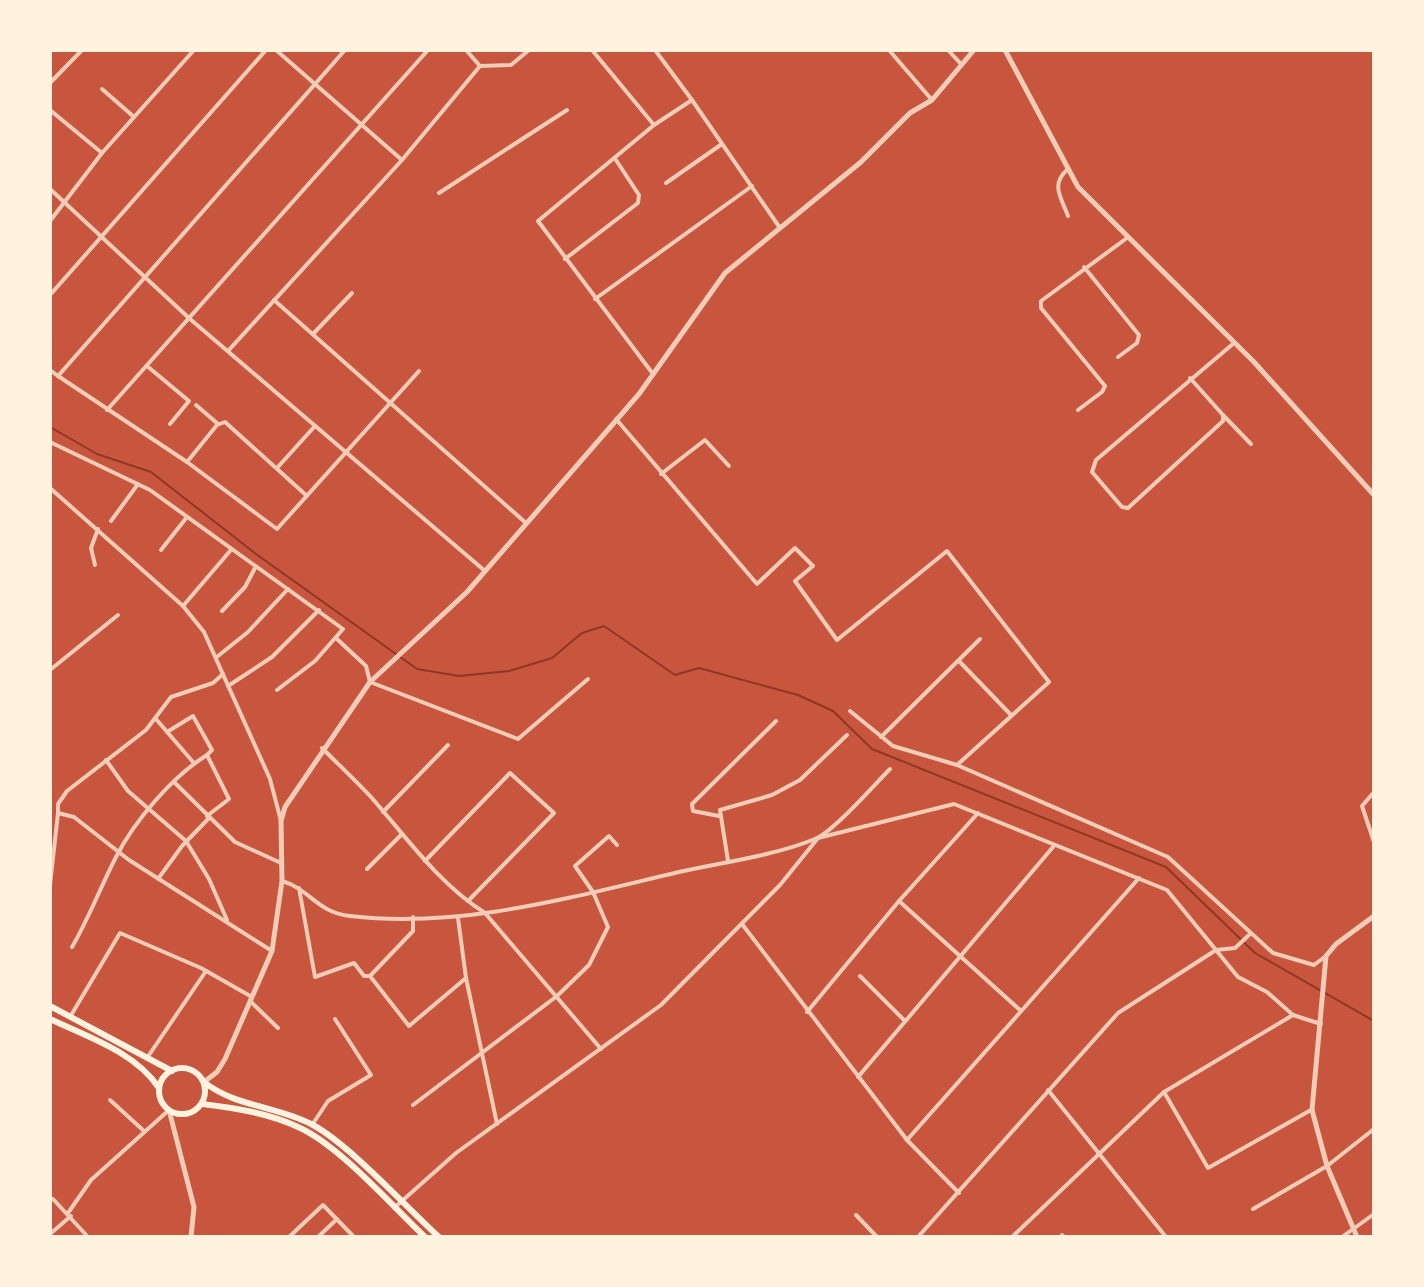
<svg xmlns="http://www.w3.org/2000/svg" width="1424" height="1287" viewBox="0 0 1424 1287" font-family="'DejaVu Sans',sans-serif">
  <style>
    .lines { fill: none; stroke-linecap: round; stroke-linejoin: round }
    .stream { stroke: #8f3625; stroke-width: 2 }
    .minor { stroke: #f1ccb7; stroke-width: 4 }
    .tertiary { stroke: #f1ccb7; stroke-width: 5 }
    .primary { stroke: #fff3e0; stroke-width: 6 }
  </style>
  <rect width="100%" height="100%" fill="#c8553d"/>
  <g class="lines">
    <path class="stream" d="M50 427 97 454 151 472 256 554 417 669 459 676 509 671 552 658 582 633 604 626 675 675 699 668 798 695 833 711 872 749 1166 867 1255 953 1374 1021"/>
    <g class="minor">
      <path d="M276 50 402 160"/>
      <path d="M592 50 654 125 692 100 655 50"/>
      <path d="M889 50 932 100"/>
      <path d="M948 50 961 64"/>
      <path d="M480 66 511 65 529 50"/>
      <path d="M50 83 82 50"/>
      <path d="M102 89 134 117"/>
      <path d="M692 100 780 228"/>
      <path d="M50 110 102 153"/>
      <path d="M1068 169C1050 184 1061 197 1068 216"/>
      <path d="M666 183 722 144"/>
      <path d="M50 189 190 319 485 571"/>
      <path d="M439 193 567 110"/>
      <path d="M50 221 102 153 194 50"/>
      <path d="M565 259 638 203 639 195 616 160"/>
      <path d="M1084 267 1139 335 1137 343 1118 357"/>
      <path d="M50 295 266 50"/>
      <path d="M595 299 752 186"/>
      <path d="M274 300 526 523"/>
      <path d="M313 334 352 293"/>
      <path d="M228 351 402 160 480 66 466 50"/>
      <path d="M147 366 189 401 170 424"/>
      <path d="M50 370 58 376 345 50"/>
      <path d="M653 374 538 221 654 125"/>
      <path d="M58 376 187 462 277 529 419 371"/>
      <path d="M1190 378 1223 415V421L1128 508 1122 507 1092 472 1096 460 1234 343"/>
      <path d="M196 405 218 424"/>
      <path d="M107 410 428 50"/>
      <path d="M1078 410 1102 392 1105 386 1041 308V301L1127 238"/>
      <path d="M1223 415 1251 444"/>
      <path d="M616 419 757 584 795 548 813 566 795 581 837 640 947 551 1049 682 957 765"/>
      <path d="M50 442 150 490 343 629 315 661 277 690"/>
      <path d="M187 462 217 425 225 422 307 496"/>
      <path d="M277 468 315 426"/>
      <path d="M661 474 705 440 729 466"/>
      <path d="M50 488 183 606 204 632 270 779 281 821"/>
      <path d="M111 521 138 484"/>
      <path d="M161 550 187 517"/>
      <path d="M95 565 91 548 98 529"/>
      <path d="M183 606 230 551"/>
      <path d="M222 611 245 587 255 568"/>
      <path d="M337 639 366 666 370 682 518 739 588 679"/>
      <path d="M218 656 248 632 288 589"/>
      <path d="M959 661 1011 715"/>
      <path d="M50 670 118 615"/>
      <path d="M228 686 272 657 319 610"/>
      <path d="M850 711 893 746 957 765 1168 857 1273 953 1314 965 1326 956"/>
      <path d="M156 719 193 762"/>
      <path d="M167 732 193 716 212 750 207 755"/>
      <path d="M881 737 980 639"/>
      <path d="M322 748C338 764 355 780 371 797 407 838 439 884 485 913L601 1049"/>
      <path d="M106 760 128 791 186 841 209 879 227 920"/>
      <path d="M175 783 235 842 281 863"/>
      <path d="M1374 792 1362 806 1374 842"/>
      <path d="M383 812 448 745"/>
      <path d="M58 813V804L67 791 146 730 171 697 213 683 223 674"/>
      <path d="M719 816 693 811 692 804 776 721"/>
      <path d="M425 861 510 773 554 813 468 901"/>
      <path d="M728 861 720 810 772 795 800 780 847 735"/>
      <path d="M367 869 402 834"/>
      <path d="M158 879 182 846 209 818"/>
      <path d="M282 881C310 889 316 912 350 916 461 929 572 897 679 872 724 862 773 856 815 839 832 833 875 784 890 769"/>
      <path d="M50 885 58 813 74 817 129 860 272 951"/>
      <path d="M299 888 315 977 354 963 364 976H370"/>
      <path d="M899 901 1020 1010"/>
      <path d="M413 917V931L370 976 409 1026 466 978"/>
      <path d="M458 918 466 978 497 1124"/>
      <path d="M742 924 907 1140 959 1193"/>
      <path d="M72 947C89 918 101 886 116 857 135 820 173 776 207 755L229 799 207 816"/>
      <path d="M860 976 905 1021"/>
      <path d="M250 1001 278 1028"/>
      <path d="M807 1012 899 901 978 813"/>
      <path d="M70 1017 120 933 201 968 252 997"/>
      <path d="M147 1058 206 971"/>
      <path d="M858 1077 1053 847"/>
      <path d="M1048 1090 1166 1237"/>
      <path d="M1164 1092 1208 1168 1311 1110"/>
      <path d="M110 1100 144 1131"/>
      <path d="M413 1105 557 996 589 965 608 927 593 892 575 866 609 836 617 845"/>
      <path d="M312 1125 328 1101 371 1075 335 1019"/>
      <path d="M907 1140 1139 878"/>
      <path d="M50 1200 53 1199 88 1237"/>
      <path d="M394 1208 456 1153 661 1005 780 885 818 838 954 804 1167 890 1238 977 1267 992 1293 1015"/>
      <path d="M1253 1209 1327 1166 1374 1129"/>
      <path d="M68 1213 91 1180 169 1110"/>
      <path d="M856 1215 877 1237"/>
      <path d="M50 1234 71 1216"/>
      <path d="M1062 1235 1064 1237"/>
      <path d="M289 1237 323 1205 354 1237"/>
      <path d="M318 1237 337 1219"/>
      <path d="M918 1237 1118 1013 1216 950 1235 948 1249 935"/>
      <path d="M1012 1237 1164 1092 1293 1015 1321 1024"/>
      <path d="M1342 1237 1374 1214"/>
    </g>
    <g class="tertiary">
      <path d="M1005 50 1078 187 1254 362 1374 495"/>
      <path d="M204 1082 217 1072 225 1059 272 951 282 881 281 821 285 807 370 682 467 592 639 394 725 273 861 162 910 113 932 100 974 50"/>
      <path d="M169 1110 194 1207 191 1237"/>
      <path d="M1357 1237 1327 1166 1312 1110 1326 956 1336 944 1374 916"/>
    </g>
    <g class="primary">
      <path d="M50 1006 172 1071"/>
      <path d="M50 1019C88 1037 135 1052 159 1088"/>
      <circle cx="182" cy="1091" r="23"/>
      <path d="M204 1082C235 1107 278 1106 313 1125 351 1146 405 1206 439 1237"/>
      <path d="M202 1104C235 1108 268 1113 298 1127 339 1145 391 1205 425 1237"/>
    </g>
  </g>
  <rect width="1424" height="1287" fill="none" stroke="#fff3e0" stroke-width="104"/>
</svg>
